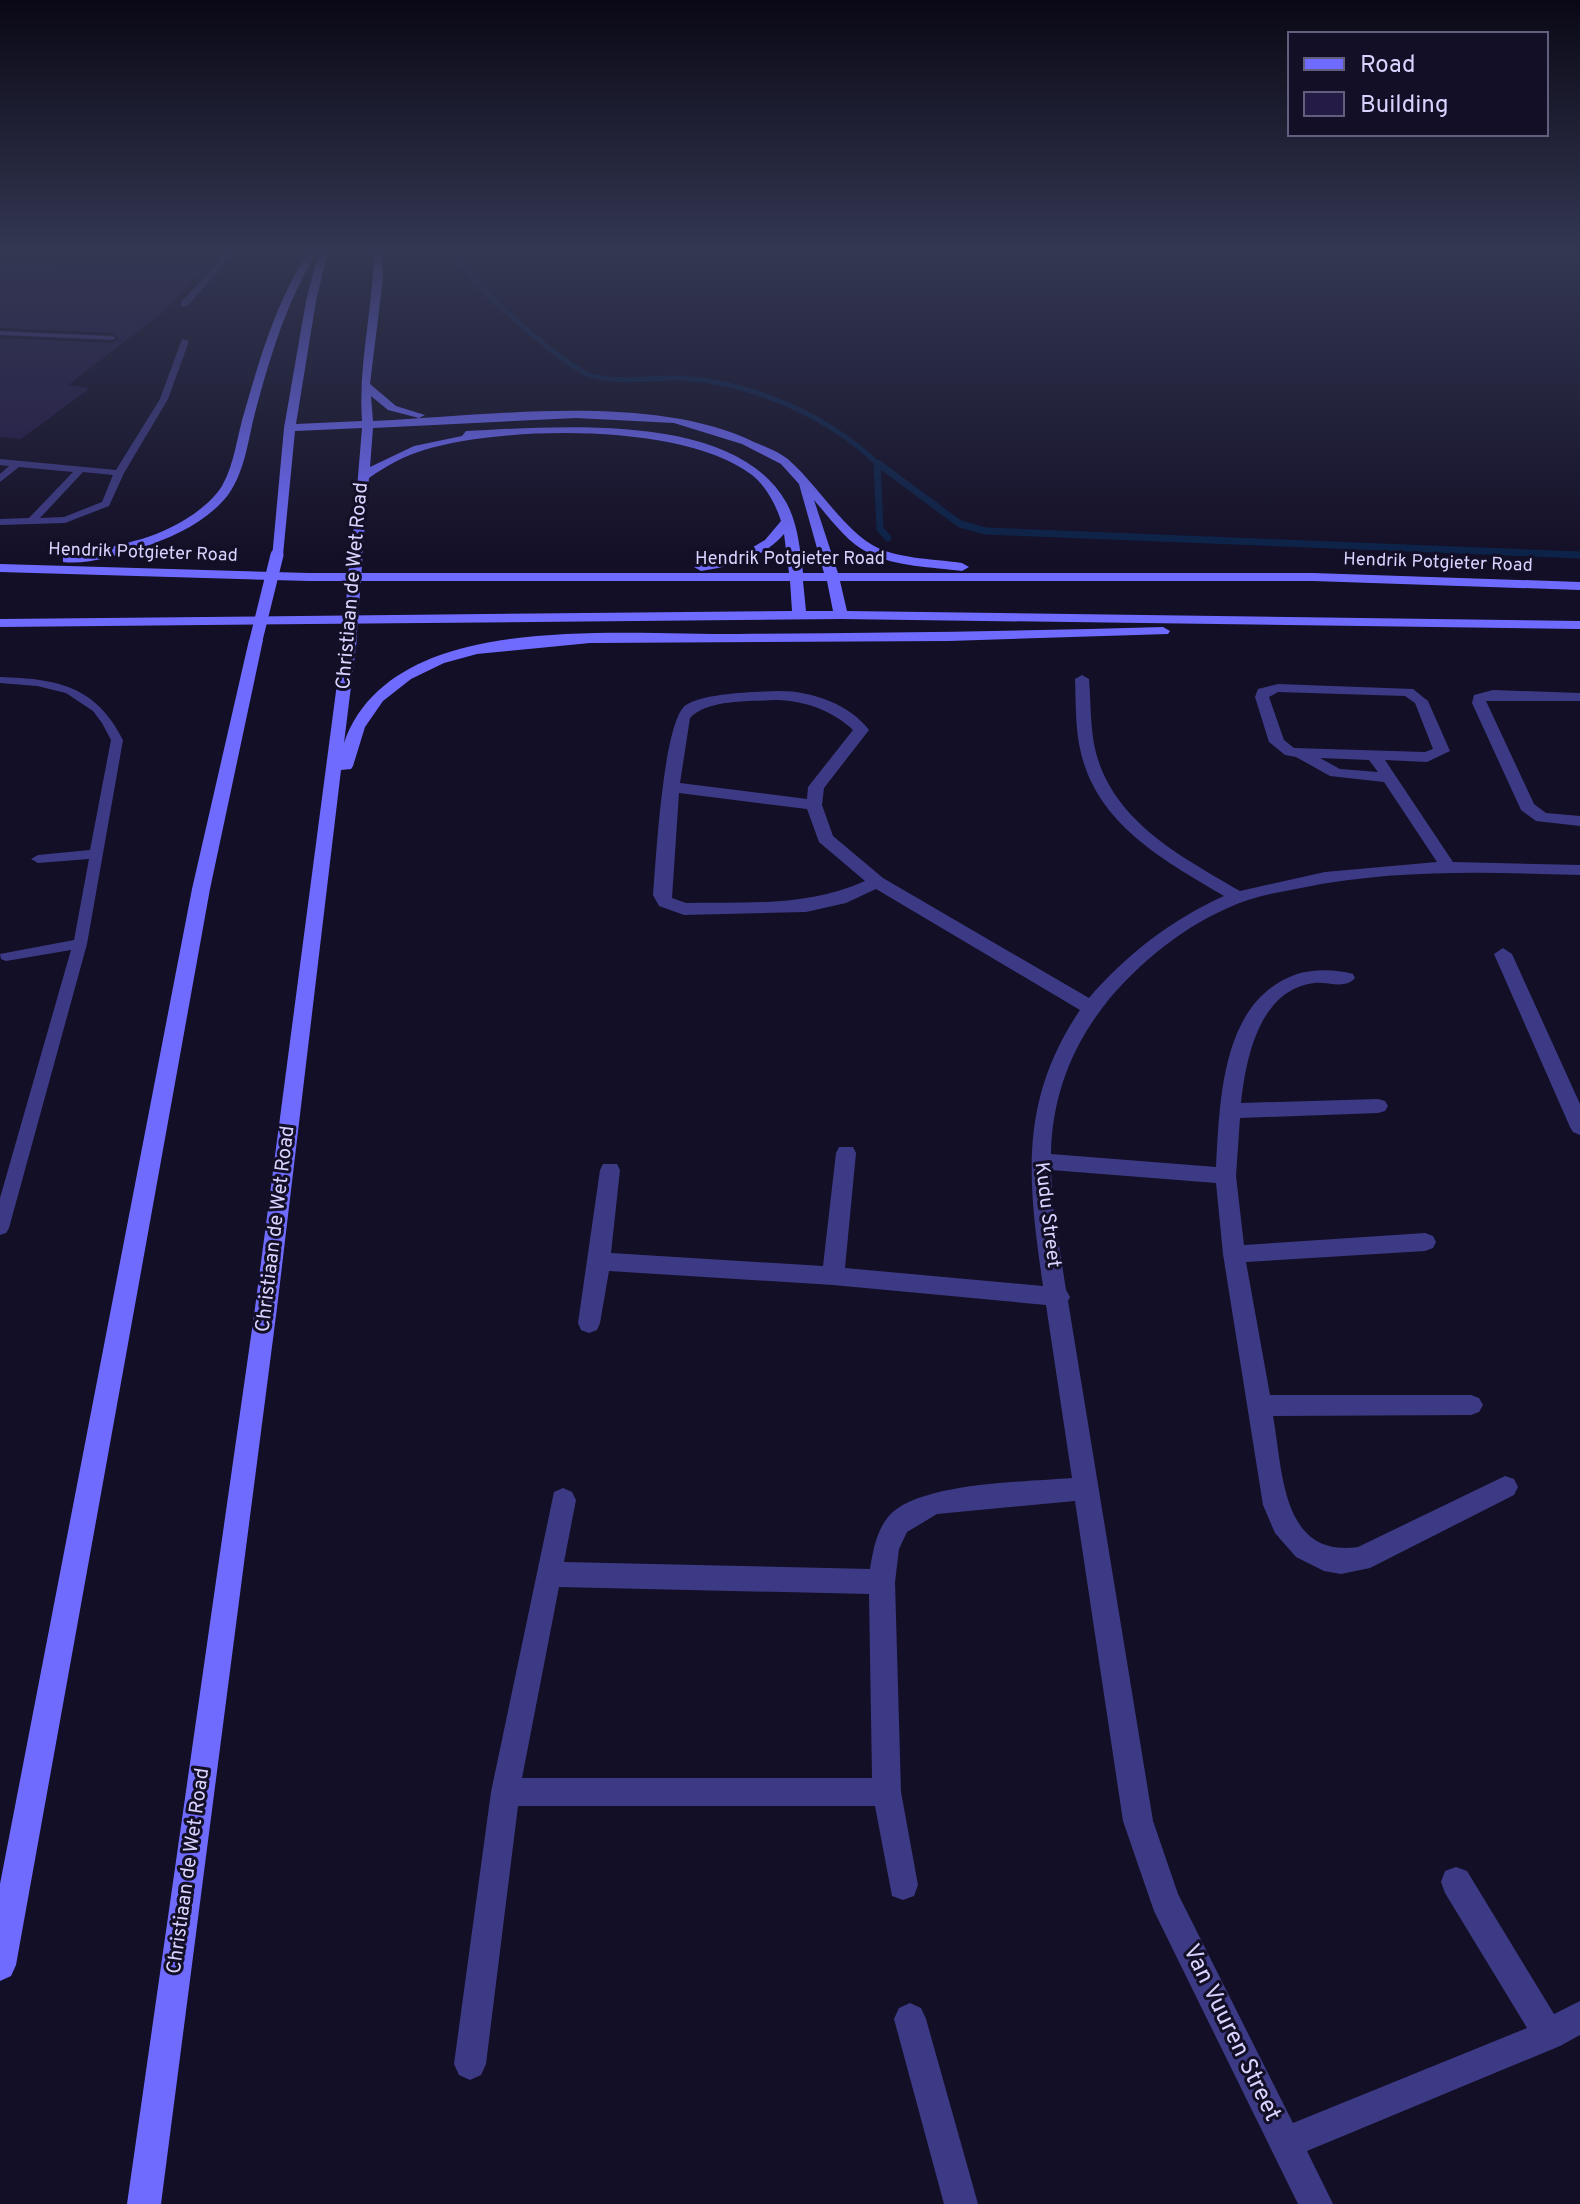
<svg xmlns="http://www.w3.org/2000/svg" width="1580" height="2204" viewBox="0 0 1580 2204" font-family="Overpass,sans-serif">
  <style>
    .lines { fill: none; stroke-linecap: round; stroke-linejoin: round }
    .stream-far1 { stroke: #0c2248; stroke-width: 5 }
    .stream { stroke: #0c2248; stroke-width: 7 }
    .building { fill: #241b47 }
    .lane { fill: #3d3a85; fill-rule: evenodd }
    .street { fill: #3d3a85; fill-rule: evenodd }
    .secondary { fill: #6f6bff; fill-rule: evenodd }
    .secondary-bridge { stroke: #6f6bff; stroke-width: 13 }
    .labels { text-anchor: middle; dominant-baseline: central; stroke-width: 6; stroke-linejoin: round; paint-order: stroke }
    .far-street-label { font-size: 18px; fill: #d9d4ff; stroke: #130f26 }
    .street-label { font-size: 20px; fill: #d9d4ff; stroke: #130f26 }
    .near-street-label { font-size: 24px; fill: #d9d4ff; stroke: #130f26 }
  </style>
  <rect width="100%" height="100%" fill="#130f26"/>
  <g class="lines">
    <path class="stream-far1" d="M461 251C462 257 463 263 466 269 479 291 566 367 590 375 618 384 653 377 682 378 751 382 829 416 879 465"/>
    <g class="stream">
      <path d="M877 463 880 529 888 538"/>
      <path d="M879 464 960 524 986 531 1580 555"/>
    </g>
  </g>
  <path class="building" d="M59 264 56 267 205 269 158 316 68 385 90 388 21 439 0 437V338L112 343 119 339 112 333 0 328V265Z"/>
  <g class="lines">
    <g class="lane">
      <path d="M229 251H236L187 306H181V302Z"/>
      <path d="M0 331 112 336 116 338 112 340 0 335Z"/>
      <path d="M182 339 189 341 168 399 124 473 109 506 65 523 0 525V519L29 518 73 472 19 467 0 482V474L9 466 0 465V459L116 470 160 399ZM83 472 113 475 102 502 64 517 40 518Z"/>
      <path d="M0 677C57 679 95 685 123 740L87 944 9 1228 6 1233 0 1235V1198L71 950 6 961 1 959 0 954 74 940 89 859 38 863 31 859 38 855 90 850 111 740 102 723 93 711 66 693 37 686 0 683Z"/>
    </g>
    <g class="street">
      <path d="M1082 675 1089 679C1091 703 1090 729 1096 753 1115 823 1182 857 1240 891L1325 872 1437 862 1384 782 1330 776 1296 757 1285 755 1269 742 1255 697 1258 689 1278 684 1413 689 1428 701 1450 751 1427 762 1385 760 1453 862 1580 865V875C1486 872 1393 869 1301 888 1283 892 1265 894 1248 900 1195 918 1146 956 1110 998 1073 1043 1052 1095 1051 1154L1216 1167C1220 1100 1221 1000 1297 974 1314 969 1335 969 1353 974L1355 978C1345 990 1327 981 1314 983 1259 990 1246 1058 1241 1103L1378 1099 1385 1101 1388 1106 1385 1111 1378 1113 1240 1118 1236 1176 1244 1245 1425 1233 1433 1236 1436 1242 1433 1248 1425 1251 1246 1262 1270 1395H1471L1479 1398 1483 1405 1479 1412 1471 1415 1273 1416C1283 1471 1281 1558 1358 1547L1505 1476 1514 1479 1518 1487 1514 1495 1370 1568 1341 1574 1324 1571 1296 1557 1275 1533 1263 1505 1223 1254 1216 1183 1051 1170 1053 1207 1066 1290 1070 1297 1068 1301 1153 1821 1178 1894 1293 2123 1527 2028 1445 1893 1441 1882 1445 1871 1456 1867 1467 1871 1554 2014 1580 2001V2035L1560 2046 1307 2151 1333 2204H1298L1154 1911 1123 1821 1075 1501 937 1514 907 1532 899 1549 895 1582 901 1792 918 1885 914 1896 903 1900 892 1896 875 1806H518L486 2064 481 2075 470 2080 459 2075 454 2064 491 1792 554 1492 563 1488 572 1492 576 1500 564 1562 870 1569C873 1551 876 1532 888 1517 917 1482 1027 1482 1072 1478L1046 1305 833 1285 609 1271 600 1323 597 1330 589 1333 581 1330 578 1323 600 1170 603 1164H617L620 1170 611 1253 823 1266 836 1153 839 1147H853L856 1153 845 1268 1043 1286C1028 1182 1018 1102 1080 1010L876 889 846 903 806 912 684 915 659 906 653 895C656 862 663 720 686 705 705 693 753 692 776 691 808 690 849 703 869 730L824 788 822 805 833 836 883 878 1089 998C1127 954 1171 920 1224 896 1165 861 1098 825 1081 753 1075 729 1076 703 1075 679ZM1278 692 1405 696 1415 703 1433 749 1425 752 1294 748 1284 740 1269 697ZM774 700C803 700 832 710 853 730L808 787 807 799 680 783 690 718C708 699 749 702 774 700ZM1320 758 1369 760 1378 772 1340 769ZM679 793 807 809 819 842 865 881C807 907 748 902 686 903L672 898ZM559 1587 869 1594 872 1778H522Z"/>
      <path d="M1493 690 1580 693V701H1486L1534 804 1546 813 1580 816V826L1536 821 1521 810 1472 703 1474 695Z"/>
      <path d="M1503 948 1512 954 1580 1104V1135L1573 1132 1570 1127 1494 954Z"/>
      <path d="M910 2003 921 2008 926 2019 978 2204H944L894 2019 899 2008Z"/>
    </g>
    <g class="secondary">
      <path d="M309 251H318C287 300 271 354 256 409 248 438 246 470 228 495 207 522 173 537 141 548 118 555 87 565 63 562V556C106 547 148 543 186 519 199 511 214 499 222 486 235 463 237 435 245 410 261 354 277 300 309 251Z"/>
      <path d="M319 251H328L316 301 296 424 362 421C358 364 373 309 374 251H382L383 278 370 384 396 406 425 415 419 418 388 410 371 396 373 421C486 416 651 392 754 442 766 447 782 453 791 462 818 486 846 533 878 548 903 559 935 559 962 563L969 567 962 571C932 567 896 567 869 553 847 543 830 518 814 500L838 573H1313L1580 582V590L1313 581H840L847 611 1580 621V629L841 619 0 627V619L792 611 790 581H309L0 572V564L309 573H789L784 534C762 559 733 566 701 571L694 567 745 552 765 540 781 521C776 505 766 486 752 475 682 422 503 426 424 450 404 456 386 466 369 478L362 558 351 561 362 428 295 431 283 555 272 558 284 428 306 301ZM576 418 674 423 742 444 781 464 799 484 824 573H803C800 550 798 523 786 502 734 410 556 427 466 431L462 436 414 446 370 467 373 428ZM803 581H827L833 611H806Z"/>
      <path d="M1163 627 1170 631 1168 634 949 641 590 643 477 654 444 663 411 679 383 701 365 727 353 766 351 769 341 770 277 1308 161 2204H127L255 1308 343 638 350 634 357 638 344 743C358 701 392 674 432 658 519 624 646 634 739 634 880 633 1022 631 1163 627Z"/>
      <path d="M256 636 263 640 210 889 16 1965 11 1976 0 1981V1884L192 889 249 640Z"/>
    </g>
    <g class="secondary-bridge">
      <path d="M350 638 356 558"/>
      <path d="M256 640 277 555"/>
    </g>
  </g>
  <linearGradient id="sky" x2="0" y2="1"><stop stop-color="#0a0815"/><stop offset="0.45" stop-color="#333752"/><stop offset="1" stop-color="#333752" stop-opacity="0"/></linearGradient>
  <rect width="1580" height="560" fill="url(#sky)"/>
  <g class="labels">
    <g class="far-street-label">
      <text transform="translate(143 553) rotate(2)">Hendrik Potgieter Road</text>
      <text x="790" y="559">Hendrik Potgieter Road</text>
      <text transform="translate(1438 563) rotate(2)">Hendrik Potgieter Road</text>
    </g>
    <g class="street-label">
      <text transform="translate(353 586) rotate(-85)">Christiaan de Wet Road</text>
      <text transform="translate(1047 1215) rotate(83)">Kudu Street</text>
      <text transform="translate(276 1229) rotate(-83)">Christiaan de Wet Road</text>
      <text transform="translate(189 1871) rotate(-82)">Christiaan de Wet Road</text>
    </g>
    <g class="near-street-label">
      <text transform="translate(1231 2033) rotate(64)">Van Vuuren Street</text>
    </g>
  </g>
  <rect x="1288" y="32" width="260" height="104" fill="#130f26" stroke="#625e7d" stroke-width="2"/>
  <rect x="1304" y="58" width="40" height="12" fill="#6f6bff" stroke="#625e7d" stroke-width="2"/>
  <text x="1360" y="72" font-size="24" fill="#d9d4ff">Road</text>
  <rect x="1304" y="92" width="40" height="24" fill="#241b47" stroke="#625e7d" stroke-width="2"/>
  <text x="1360" y="112" font-size="24" fill="#d9d4ff">Building</text>
</svg>
